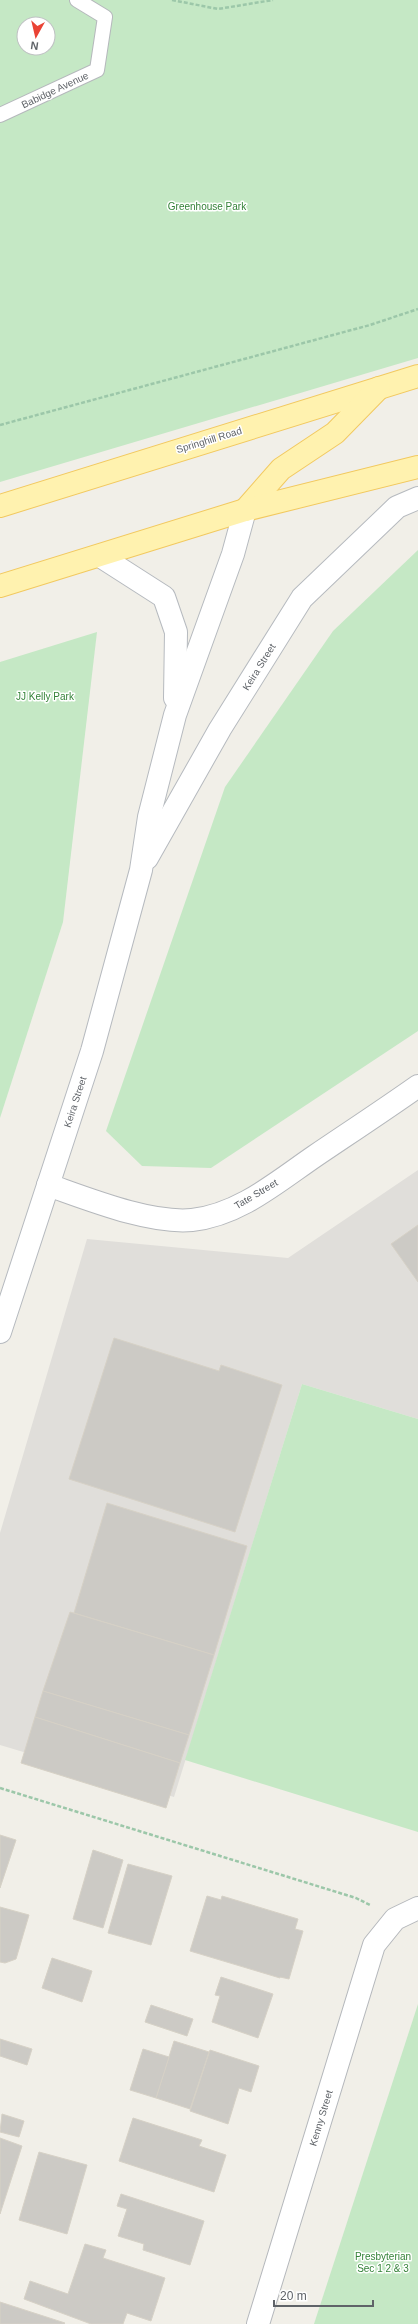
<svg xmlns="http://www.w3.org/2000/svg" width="418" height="2324" viewBox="0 0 418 2324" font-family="Arial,sans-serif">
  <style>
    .industrial { fill: #e0deda }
    .green { fill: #c5e8c5; fill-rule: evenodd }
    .building { fill: #cccac5; stroke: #d6d1c6 }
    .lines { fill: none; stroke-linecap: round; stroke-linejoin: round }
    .service-casing { stroke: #b5b8bc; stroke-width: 16 }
    .minor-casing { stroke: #b5b8bc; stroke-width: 24 }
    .secondary-casing { stroke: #b6babf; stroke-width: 24 }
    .primary-casing { stroke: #f2c960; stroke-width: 24 }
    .path { stroke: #9cc7a9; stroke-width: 2.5; stroke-dasharray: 4 2; stroke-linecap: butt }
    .service { stroke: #fff; stroke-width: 14 }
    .minor { stroke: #fff; stroke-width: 22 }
    .secondary { stroke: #fff; stroke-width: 22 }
    .primary { stroke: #fff2af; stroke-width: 22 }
    .labels { text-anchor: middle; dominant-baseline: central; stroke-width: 3; stroke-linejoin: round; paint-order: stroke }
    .street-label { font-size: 10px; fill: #5f6368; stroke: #fff }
    .park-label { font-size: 10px; fill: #348238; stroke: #fff }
  </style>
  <rect width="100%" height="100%" fill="#f1efe8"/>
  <path class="industrial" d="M418 1170V1419L302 1384 174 1797 0 1745V1533L87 1239 288 1258Z"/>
  <g class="green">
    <path d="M0 0H418V358L0 482ZM24 24H48V48H24Z"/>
    <path d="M418 550V1031L211 1168 142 1166 106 1131 225 787 333 631Z"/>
    <path d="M97 632 63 922 0 1118V662Z"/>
    <path d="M302 1384 418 1419V1832L185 1760Z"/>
    <path d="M418 2004V2324H314Z"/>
  </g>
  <g class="building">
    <path d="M418 1225V1282L391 1244Z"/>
    <path d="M114 1338 219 1371 221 1365 282 1385 235 1532 69 1479Z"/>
    <path d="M107 1503 247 1546 214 1655 74 1613Z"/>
    <path d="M70 1612 214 1655 189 1735 43 1691Z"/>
    <path d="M43 1691 189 1735 180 1763 35 1717Z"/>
    <path d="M35 1717 180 1763 166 1808 21 1763Z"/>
    <path d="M0 1835 16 1840 0 1888Z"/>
    <path d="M93 1850 123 1860 103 1928 73 1919Z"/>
    <path d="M128 1864 172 1876 151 1945 108 1933Z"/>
    <path d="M207 1896 221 1900 222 1896 298 1919 295 1929 303 1931 289 1979 280 1977V1978L190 1951Z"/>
    <path d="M0 1907 29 1915 16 1959 5 1963 0 1962Z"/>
    <path d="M52 1958 92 1971 82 2002 42 1988Z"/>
    <path d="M221 1977 273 1994 258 2038 212 2022 220 1996 215 1995Z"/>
    <path d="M151 2005 193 2019 187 2036 145 2022Z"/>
    <path d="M0 2039 32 2049 27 2065 0 2056Z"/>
    <path d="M174 2041 209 2052 190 2109 156 2098Z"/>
    <path d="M143 2049 169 2057 156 2098 130 2090Z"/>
    <path d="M210 2050 259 2066 251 2092 239 2088 228 2124 190 2111Z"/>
    <path d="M2 2114 24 2121 19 2137 0 2132Z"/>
    <path d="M133 2118 202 2140 199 2146 226 2155 214 2192 119 2161Z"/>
    <path d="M0 2138 22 2146 0 2214Z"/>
    <path d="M39 2152 87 2165 67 2234 19 2220Z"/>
    <path d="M121 2194 204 2221 190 2265 143 2250 144 2244 118 2236 127 2209 117 2206Z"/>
    <path d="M85 2244 106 2250 103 2258 165 2278 151 2321 127 2313 123 2324H91L24 2299 30 2281 68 2294Z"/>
    <path d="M0 2302 65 2323 64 2324H0Z"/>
  </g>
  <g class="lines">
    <g class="service-casing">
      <path id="service" d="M0 115 97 70 105 17 77 0"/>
    </g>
    <g class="minor-casing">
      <g id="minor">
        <path d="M48 1185C88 1199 150 1224 192 1220 239 1215 277 1182 315 1156 349 1133 384 1110 418 1086"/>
        <path d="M258 2324 374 1945 395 1919 418 1908"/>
      </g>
    </g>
    <g class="secondary-casing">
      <g id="secondary">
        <path d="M100 556 164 597 176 632 175 698"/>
        <path d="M147 858 220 729 302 598 397 507 418 498"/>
        <path d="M0 1332 92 1051 141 870 149 817 175 715 233 554 245 510"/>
      </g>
    </g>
    <g class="primary-casing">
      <g id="primary">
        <path d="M0 506 418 376"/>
        <path d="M245 510 281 469 335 433 379 388"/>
        <path d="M0 586 245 510 418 467"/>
      </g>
    </g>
    <g class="path">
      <path d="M172 0 218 9 273 0"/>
      <path d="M0 425 370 325 418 309"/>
      <path d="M0 1788 356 1898 370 1905"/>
    </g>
    <use href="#service" class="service"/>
    <use href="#minor" class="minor"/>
    <use href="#secondary" class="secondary"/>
    <use href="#primary" class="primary"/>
  </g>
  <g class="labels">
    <g class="street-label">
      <text transform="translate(55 90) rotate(-25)">Babidge Avenue</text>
      <text transform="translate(209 440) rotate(-17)">Springhill Road</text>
      <text transform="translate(259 667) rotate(-58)">Keira Street</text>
      <text transform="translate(75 1102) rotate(-72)">Keira Street</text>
      <text transform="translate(256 1194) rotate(-31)">Tate Street</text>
      <text transform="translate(321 2118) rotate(-73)">Kenny Street</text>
    </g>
    <g class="park-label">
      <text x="207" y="206">Greenhouse Park</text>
      <text x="45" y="696">JJ Kelly Park</text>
      <text x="383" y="2256">Presbyterian<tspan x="383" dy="12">Sec 1 2 &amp; 3</tspan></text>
    </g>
  </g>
  <g transform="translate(36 36) rotate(188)"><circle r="19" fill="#ffffff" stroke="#bfc1c3"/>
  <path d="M0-3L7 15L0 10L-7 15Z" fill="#ea4335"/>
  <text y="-6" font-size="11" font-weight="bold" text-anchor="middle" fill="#5f6368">N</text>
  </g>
  <path d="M274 2300v6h99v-6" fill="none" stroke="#5f6368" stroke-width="2"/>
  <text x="280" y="2300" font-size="12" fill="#5f6368" stroke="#ffffff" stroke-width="3" paint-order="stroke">20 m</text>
</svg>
